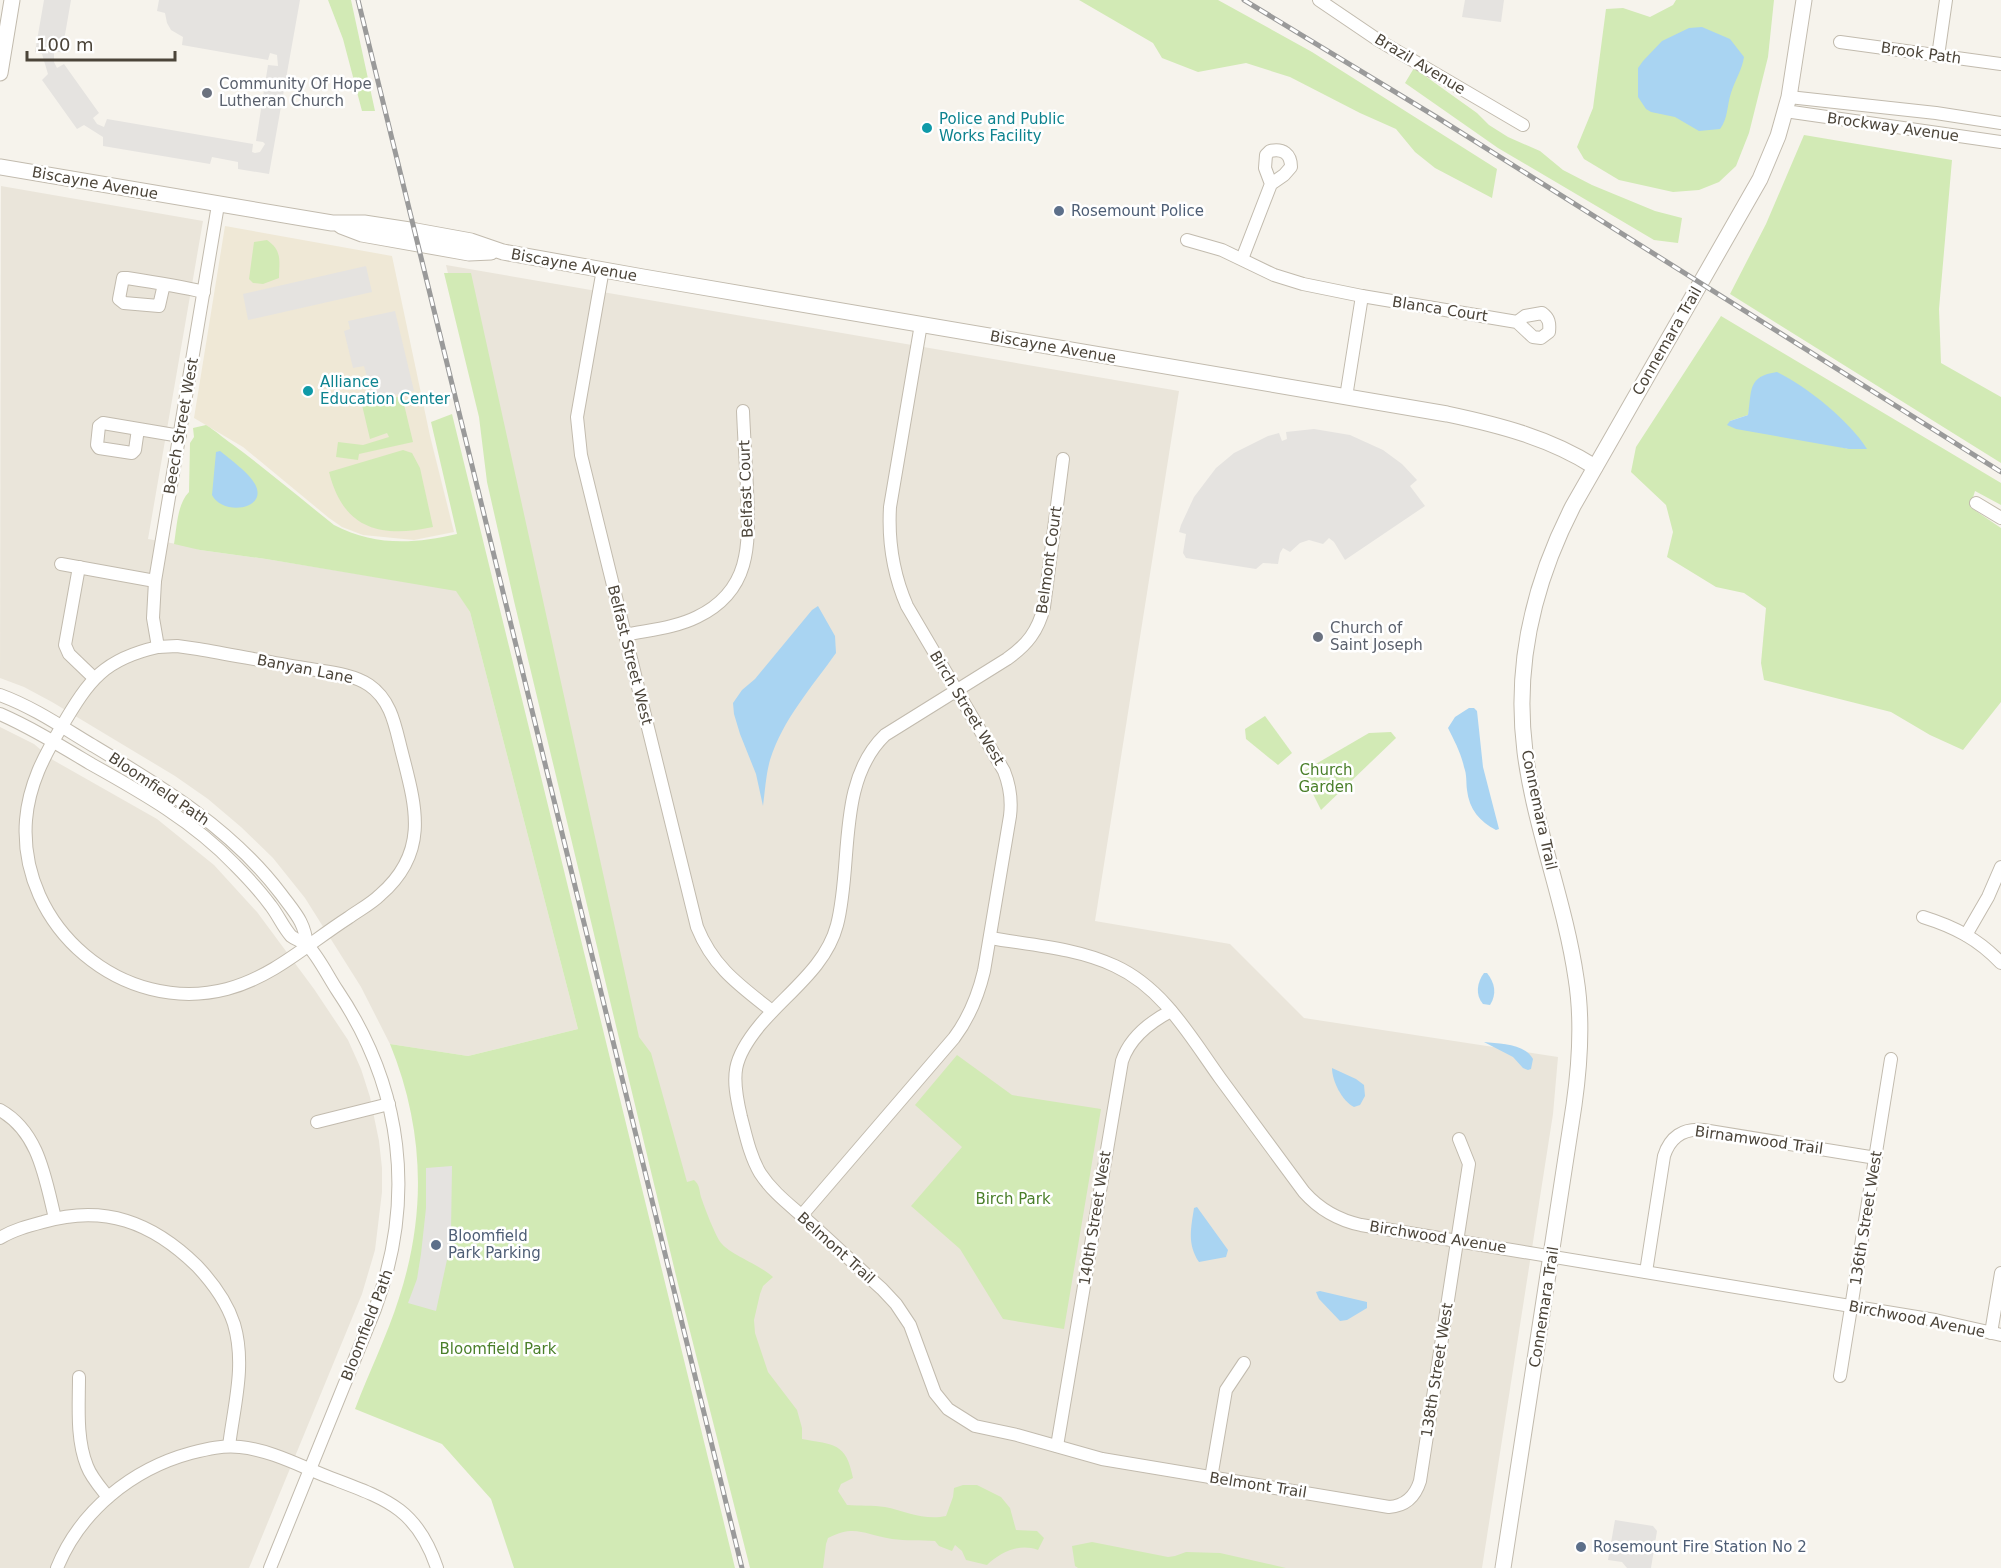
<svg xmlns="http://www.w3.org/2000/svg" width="2001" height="1568" viewBox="0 0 2001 1568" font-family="'DejaVu Sans',sans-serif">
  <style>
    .residential { fill: #eae5da }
    .education { fill: #efe8d6 }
    .green { fill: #d2eab5; fill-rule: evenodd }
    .parking { fill: #e5e3e0 }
    .water { fill: #a9d4f2 }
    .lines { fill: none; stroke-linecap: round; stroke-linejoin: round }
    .minor-casing { stroke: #c2bbae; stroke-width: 14 }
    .tertiary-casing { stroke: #c2bbae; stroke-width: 17 }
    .minor { stroke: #fff; stroke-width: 12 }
    .tertiary { stroke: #fff; stroke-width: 15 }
    .rail-casing { stroke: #9a9a9a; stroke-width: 5 }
    .rail { stroke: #fff; stroke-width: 3; stroke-dasharray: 9; stroke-linecap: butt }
    .worship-dot { fill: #6b7280; stroke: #fff; stroke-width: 2 }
    .culture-dot { fill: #0f9aa8; stroke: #fff; stroke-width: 2 }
    .service-dot { fill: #5c6f8a; stroke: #fff; stroke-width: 2 }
    .labels { text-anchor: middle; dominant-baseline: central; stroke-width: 5; stroke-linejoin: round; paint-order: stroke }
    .street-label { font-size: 15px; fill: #4b4439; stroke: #fff }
    .worship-label { font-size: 15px; fill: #5b616d; stroke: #fff; text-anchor: start }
    .culture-label { font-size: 15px; fill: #0d838f; stroke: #fff; text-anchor: start }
    .service-label { font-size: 15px; fill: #4e5e75; stroke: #fff; text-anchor: start }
    .park-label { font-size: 15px; fill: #4a7f2a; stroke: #fff }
  </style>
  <rect width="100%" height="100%" fill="#f6f3ec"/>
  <g class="residential">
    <path d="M1 186 203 221 148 539 188 546 200 550 266 559 456 590 470 612 578 1029 468 1056 390 1044 361 987 305 898 273 858 241 827 208 799 175 776 52 702 24 687 0 678Z"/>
    <path d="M446 265 1179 391 1095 921 1230 944 1304 1018 1558 1057 1553 1114 1482 1568H762Z"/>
    <path d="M0 727 34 744 53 760 157 819 214 865 257 912 314 989 348 1040 361 1069 370 1097 379 1141 382 1168V1192L375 1250 362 1294 249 1568H0Z"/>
  </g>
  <path class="education" d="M225 226 392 256 430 436 454 532 414 540 363 535 342 527 329 518 243 447 194 418Z"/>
  <g class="green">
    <path d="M328 0H351L375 111H362L343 39Z"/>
    <path d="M1079 0H1218L1312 52 1497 169 1492 198 1435 168 1415 152 1396 129 1360 113 1290 77 1246 63 1198 72 1162 58 1153 43Z"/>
    <path d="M1676 0H1774L1768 57 1749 133 1736 166 1719 182 1699 190 1673 192 1619 180 1584 159 1577 147 1593 108 1606 9 1623 8 1650 17 1673 5Z"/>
    <path d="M1414 68 1477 113 1489 125 1508 137 1540 151 1563 170 1592 185 1655 211 1682 218 1678 243 1654 240 1498 148 1405 83Z"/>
    <path d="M1804 135 1952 160 1939 309 1941 363 2001 397V463L1730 294 1766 224Z"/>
    <path d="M267 240C283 251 279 262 279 278L263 284 253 283 249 279 254 242Z"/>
    <path d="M444 273H471L639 1037 651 1053 687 1182 694 1180C700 1185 699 1190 701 1197 704 1206 716 1238 722 1244 730 1254 760 1265 773 1277L763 1286 760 1294 754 1320 755 1333 768 1372 797 1410 802 1428V1439C834 1445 846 1442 853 1478L841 1484 838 1491 847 1505C859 1506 873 1505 885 1507 905 1511 925 1521 946 1516L953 1497 954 1488 963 1485H977L1001 1497 1010 1508 1016 1530 1037 1531 1044 1538 1038 1550C1019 1543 1001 1552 987 1565L966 1560 962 1551 955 1545 952 1551 939 1546 935 1541C921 1540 906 1541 892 1539 864 1535 856 1524 828 1538L826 1544 823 1568H750L678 1284 514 601 487 482 479 417Z"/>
    <path d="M1721 316 2001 483V505L1975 491 1970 507 2001 528V702L1963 750 1930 735 1891 712 1764 680 1761 663 1766 608 1744 593 1716 587 1667 557 1673 532 1666 505 1631 472 1636 447ZM1749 410 1849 449 1730 421 1748 415Z"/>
    <path d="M402 396 413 442 359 454 358 460 336 457 338 442 363 445 389 437 387 433 370 439 362 405Z"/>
    <path d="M452 414 735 1568H514L491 1499 442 1444 355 1409C369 1372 387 1336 399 1298 427 1212 424 1128 390 1044L468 1056 578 1029 470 612 456 591 266 559 200 550 174 544C177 527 177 504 189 492L190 443 194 437 193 428 206 425C216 431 223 438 232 444 267 470 300 498 334 525 374 546 414 544 457 534L431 422Z"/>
    <path d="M403 450 412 453 420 468 433 527C379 539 343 528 329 472Z"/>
    <path d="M1265 716 1292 753 1278 765 1246 739 1245 729Z"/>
    <path d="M1391 732 1396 738 1321 810 1302 772 1369 733Z"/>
    <path d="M957 1055 1012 1095 1101 1109 1064 1329 1003 1319 960 1249 911 1206 962 1147 915 1105Z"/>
    <path d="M1092 1542 1168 1557 1175 1556 1186 1552 1220 1553 1286 1568H1078L1075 1566 1072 1546Z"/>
  </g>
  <g class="parking">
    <path d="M44 0H71L62 52H54V62L57 68 64 64 99 113 93 118 97 124 104 127 107 119 253 144 252 152 255 153 260 152 265 144 263 142 256 141 268 65 278 66 277 55 270 53 268 60 182 45 183 37 171 30 167 23 165 13 157 11 159 0H300L269 174 238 169V162L212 157 210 164 103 146V137L84 125 77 129 42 80 48 74 42 54 35 52Z"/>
    <path d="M1465 0H1504L1501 22 1462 17Z"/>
    <path d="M366 266 372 292 248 320 243 294Z"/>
    <path d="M395 311 414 391 373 399 364 366 353 368 344 331 350 329 348 321Z"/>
    <path d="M1314 429 1350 435 1383 450 1402 464 1417 480 1410 486 1425 506 1345 560 1334 542 1329 538 1323 544 1309 540 1300 543 1290 552 1283 548 1280 553 1278 564 1263 563 1256 569 1186 558 1183 553 1186 534 1179 532 1181 525 1194 497 1216 468 1234 453 1268 436 1279 433 1282 441 1287 439 1286 432Z"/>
    <path d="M452 1166 451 1232 448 1255 436 1311 408 1303 417 1279 421 1254 426 1208V1168Z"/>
    <path d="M1615 1520 1653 1526 1657 1531 1651 1568H1627L1622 1562 1608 1560Z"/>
  </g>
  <g class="water">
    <path d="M1702 27 1730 39 1744 57C1742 70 1735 80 1731 93 1727 105 1728 119 1720 129L1699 131 1675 117 1651 112 1646 109 1638 97V68L1643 61 1662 41 1689 28Z"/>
    <path d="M1777 372C1806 386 1850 421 1867 449H1849L1736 429 1727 425 1730 421 1748 415C1752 391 1747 376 1777 372Z"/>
    <path d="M220 451C230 459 249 473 255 484 269 510 222 516 212 495L216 452Z"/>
    <path d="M818 606 835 636 836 653C812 687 783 719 770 760 766 774 765 791 763 806L756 774 740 734 734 714 733 703 742 690 755 679 812 610Z"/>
    <path d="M1469 708H1474L1477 711 1483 767 1499 829 1496 830C1480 822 1469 809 1467 790 1466 782 1467 775 1464 767 1461 753 1454 740 1448 728L1455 717Z"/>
    <path d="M1484 973H1487C1495 983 1497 994 1490 1005L1483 1004C1475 995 1477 982 1484 973Z"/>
    <path d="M1484 1042C1500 1044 1524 1043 1533 1059L1531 1069 1528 1070 1523 1068 1513 1057Z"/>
    <path d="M1332 1068 1356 1079 1364 1085 1365 1096 1360 1105 1354 1107C1342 1101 1332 1081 1332 1068Z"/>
    <path d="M1197 1207 1228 1250 1226 1257 1199 1262C1187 1244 1191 1228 1194 1208Z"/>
    <path d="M1320 1291 1367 1302V1308L1347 1320 1340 1321 1319 1299 1316 1292Z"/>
  </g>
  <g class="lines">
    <g class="minor-casing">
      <g id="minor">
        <path d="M1319 0 1378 40 1523 125"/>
        <path d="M1840 42 2001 64"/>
        <path d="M1938 56 1946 0"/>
        <path d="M1789 97 1936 113 2001 123"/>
        <path d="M1785 111 2001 142"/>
        <path d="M1187 240 1222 250 1274 275 1303 284 1362 296 1517 322 1533 337 1541 338 1549 332C1550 323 1549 318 1542 313L1525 316 1517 322"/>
        <path d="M1242 259 1271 184 1284 175 1291 167C1291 154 1283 148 1270 151L1266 155 1265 168 1271 184"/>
        <path d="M603 269 577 417 581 455 697 927C713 967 739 985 772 1011"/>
        <path d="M164 284 159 306 124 303 119 299 123 278H127C153 282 179 286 204 292"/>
        <path d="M1346 397 1362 296"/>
        <path d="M138 429 135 450 132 453 99 448 97 445 99 426 103 423 180 436"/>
        <path d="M1063 459 1044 607C1038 631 1027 645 1007 659L885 735C836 782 853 864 837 925 826 967 787 993 760 1025 732 1059 731 1075 741 1117 746 1136 750 1156 760 1173 771 1190 786 1202 801 1215 829 1239 855 1265 882 1289L896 1304 910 1325 935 1393 948 1409 975 1426 1017 1435 1102 1459 1389 1507C1405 1506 1415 1497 1420 1481L1469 1164 1459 1139"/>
        <path d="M1976 503 2001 518"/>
        <path d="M61 564 155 581"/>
        <path d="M79 567 65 645 69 654 94 678"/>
        <path d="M625 635C648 630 675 628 697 617 753 590 749 542 747 489 746 463 744 437 743 411"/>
        <path d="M158 647 177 646 198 649C233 655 268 662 304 668 325 672 351 673 369 685 391 700 395 725 401 749 415 804 431 851 380 895 371 904 359 910 348 918 309 943 273 977 227 989 123 1016 18 927 26 820 29 784 44 756 62 726 89 680 104 659 158 647Z"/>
        <path d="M158 647 153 618 155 581 218 205"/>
        <path d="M0 695C33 707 62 727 92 745 162 787 231 828 281 894 295 913 305 922 307 946"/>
        <path d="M0 714C32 728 61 746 91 764 143 793 194 822 235 865 248 878 260 891 271 906 278 915 283 927 291 936 296 940 302 941 307 945 317 954 329 978 337 990 403 1088 416 1199 375 1309L270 1568"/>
        <path d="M1923 917C1955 927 1978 939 2001 963"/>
        <path d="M1966 935 1988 897 2001 867"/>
        <path d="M990 938C1031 945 1077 948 1115 966 1163 988 1190 1036 1220 1078 1248 1116 1276 1154 1304 1192 1320 1210 1338 1220 1361 1225L1935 1320 2001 1335"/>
        <path d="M0 1110C39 1132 45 1178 55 1218"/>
        <path d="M317 1122 389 1104"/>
        <path d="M802 1215 954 1038C969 1018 978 996 984 971L1010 816C1012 800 1010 786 1004 771L907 606C893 574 888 542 890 507L921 324"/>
        <path d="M0 1238C13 1230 28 1226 43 1222 104 1204 152 1222 197 1266 212 1282 227 1302 234 1324 246 1365 234 1405 229 1446"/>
        <path d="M1646 1272 1664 1156C1670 1137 1683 1128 1703 1130L1876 1158"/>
        <path d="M1991 1333 2001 1273"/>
        <path d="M1840 1376 1891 1059"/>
        <path d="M79 1377C79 1405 76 1439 87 1466 91 1477 100 1487 108 1497"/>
        <path d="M1057 1446 1122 1061C1130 1037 1150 1022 1171 1011"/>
        <path d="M1211 1478 1226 1390 1244 1363"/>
        <path d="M57 1568C80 1511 132 1469 191 1453 207 1449 223 1445 240 1447 271 1450 302 1467 331 1478 386 1499 417 1508 437 1568"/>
      </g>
    </g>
    <g class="tertiary-casing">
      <g id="tertiary">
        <path d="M0 73 12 0"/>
        <path d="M0 167 332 223H364L416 231 471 241 503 252 643 277 1447 414C1499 425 1550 438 1595 467"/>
        <path d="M341 226 362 234 469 253 491 252"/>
        <path d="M1503 1568 1574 1105C1580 1063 1583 1021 1576 978 1565 902 1535 829 1525 752 1514 666 1534 582 1573 506L1760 179 1778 136 1789 97 1804 0"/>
      </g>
    </g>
    <use href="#minor" class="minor"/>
    <use href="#tertiary" class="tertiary"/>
    <g class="rail-casing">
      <g id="rail">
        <path d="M358 0 742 1568"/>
        <path d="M1244 0 1438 118 2001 472"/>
      </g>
    </g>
    <use href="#rail" class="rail"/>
  </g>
  <g class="worship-dot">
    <circle cx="207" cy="93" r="6"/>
    <circle cx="1318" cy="637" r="6"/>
  </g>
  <g class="culture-dot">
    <circle cx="927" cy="128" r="6"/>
    <circle cx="308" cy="391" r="6"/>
  </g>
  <g class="service-dot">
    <circle cx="1059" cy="211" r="6"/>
    <circle cx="436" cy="1245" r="6"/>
    <circle cx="1581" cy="1547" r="6"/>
  </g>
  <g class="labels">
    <g class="street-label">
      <text transform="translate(1921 53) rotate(8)">Brook Path</text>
      <text transform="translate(1420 64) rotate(31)">Brazil Avenue</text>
      <text transform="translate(1893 127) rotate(8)">Brockway Avenue</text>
      <text transform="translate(95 183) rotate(10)">Biscayne Avenue</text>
      <text transform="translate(574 265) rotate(10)">Biscayne Avenue</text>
      <text transform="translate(1440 309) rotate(9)">Blanca Court</text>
      <text transform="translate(1667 341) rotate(-60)">Connemara Trail</text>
      <text transform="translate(1053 347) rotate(10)">Biscayne Avenue</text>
      <text transform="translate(181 426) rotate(-80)">Beech Street West</text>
      <text transform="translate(746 489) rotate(-92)">Belfast Court</text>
      <text transform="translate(1049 560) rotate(-82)">Belmont Court</text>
      <text transform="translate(630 655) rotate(76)">Belfast Street West</text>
      <text transform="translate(305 669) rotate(11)">Banyan Lane</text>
      <text transform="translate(967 708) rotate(59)">Birch Street West</text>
      <text transform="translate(159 789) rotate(34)">Bloomfield Path</text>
      <text transform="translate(1539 810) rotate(78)">Connemara Trail</text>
      <text transform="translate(1759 1140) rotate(8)">Birnamwood Trail</text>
      <text transform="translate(1095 1218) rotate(-81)">140th Street West</text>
      <text transform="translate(1866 1218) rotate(-81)">136th Street West</text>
      <text transform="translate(1438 1237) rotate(9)">Birchwood Avenue</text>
      <text transform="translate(836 1248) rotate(42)">Belmont Trail</text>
      <text transform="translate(1544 1307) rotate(-81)">Connemara Trail</text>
      <text transform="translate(1917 1319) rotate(11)">Birchwood Avenue</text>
      <text transform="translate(367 1325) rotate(-69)">Bloomfield Path</text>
      <text transform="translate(1437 1370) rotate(-81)">138th Street West</text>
      <text transform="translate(1258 1485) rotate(9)">Belmont Trail</text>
    </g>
    <g class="worship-label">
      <text x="219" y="84">Community Of Hope<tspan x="219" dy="17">Lutheran Church</tspan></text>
      <text x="1330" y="628">Church of<tspan x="1330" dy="17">Saint Joseph</tspan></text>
    </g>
    <g class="culture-label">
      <text x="939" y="119">Police and Public<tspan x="939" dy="17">Works Facility</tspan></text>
      <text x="320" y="382">Alliance<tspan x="320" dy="17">Education Center</tspan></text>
    </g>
    <g class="service-label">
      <text x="1071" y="211">Rosemount Police</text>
      <text x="448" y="1236">Bloomfield<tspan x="448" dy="17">Park Parking</tspan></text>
      <text x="1593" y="1547">Rosemount Fire Station No 2</text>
    </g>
    <g class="park-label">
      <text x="1326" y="770">Church<tspan x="1326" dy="17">Garden</tspan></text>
      <text x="1013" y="1199">Birch Park</text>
      <text x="498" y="1349">Bloomfield Park</text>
    </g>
  </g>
  <path d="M27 51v9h148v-9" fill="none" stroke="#4b4439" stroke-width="3"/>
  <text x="36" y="51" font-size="18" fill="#4b4439" stroke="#ffffff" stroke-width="4.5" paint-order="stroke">100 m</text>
</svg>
